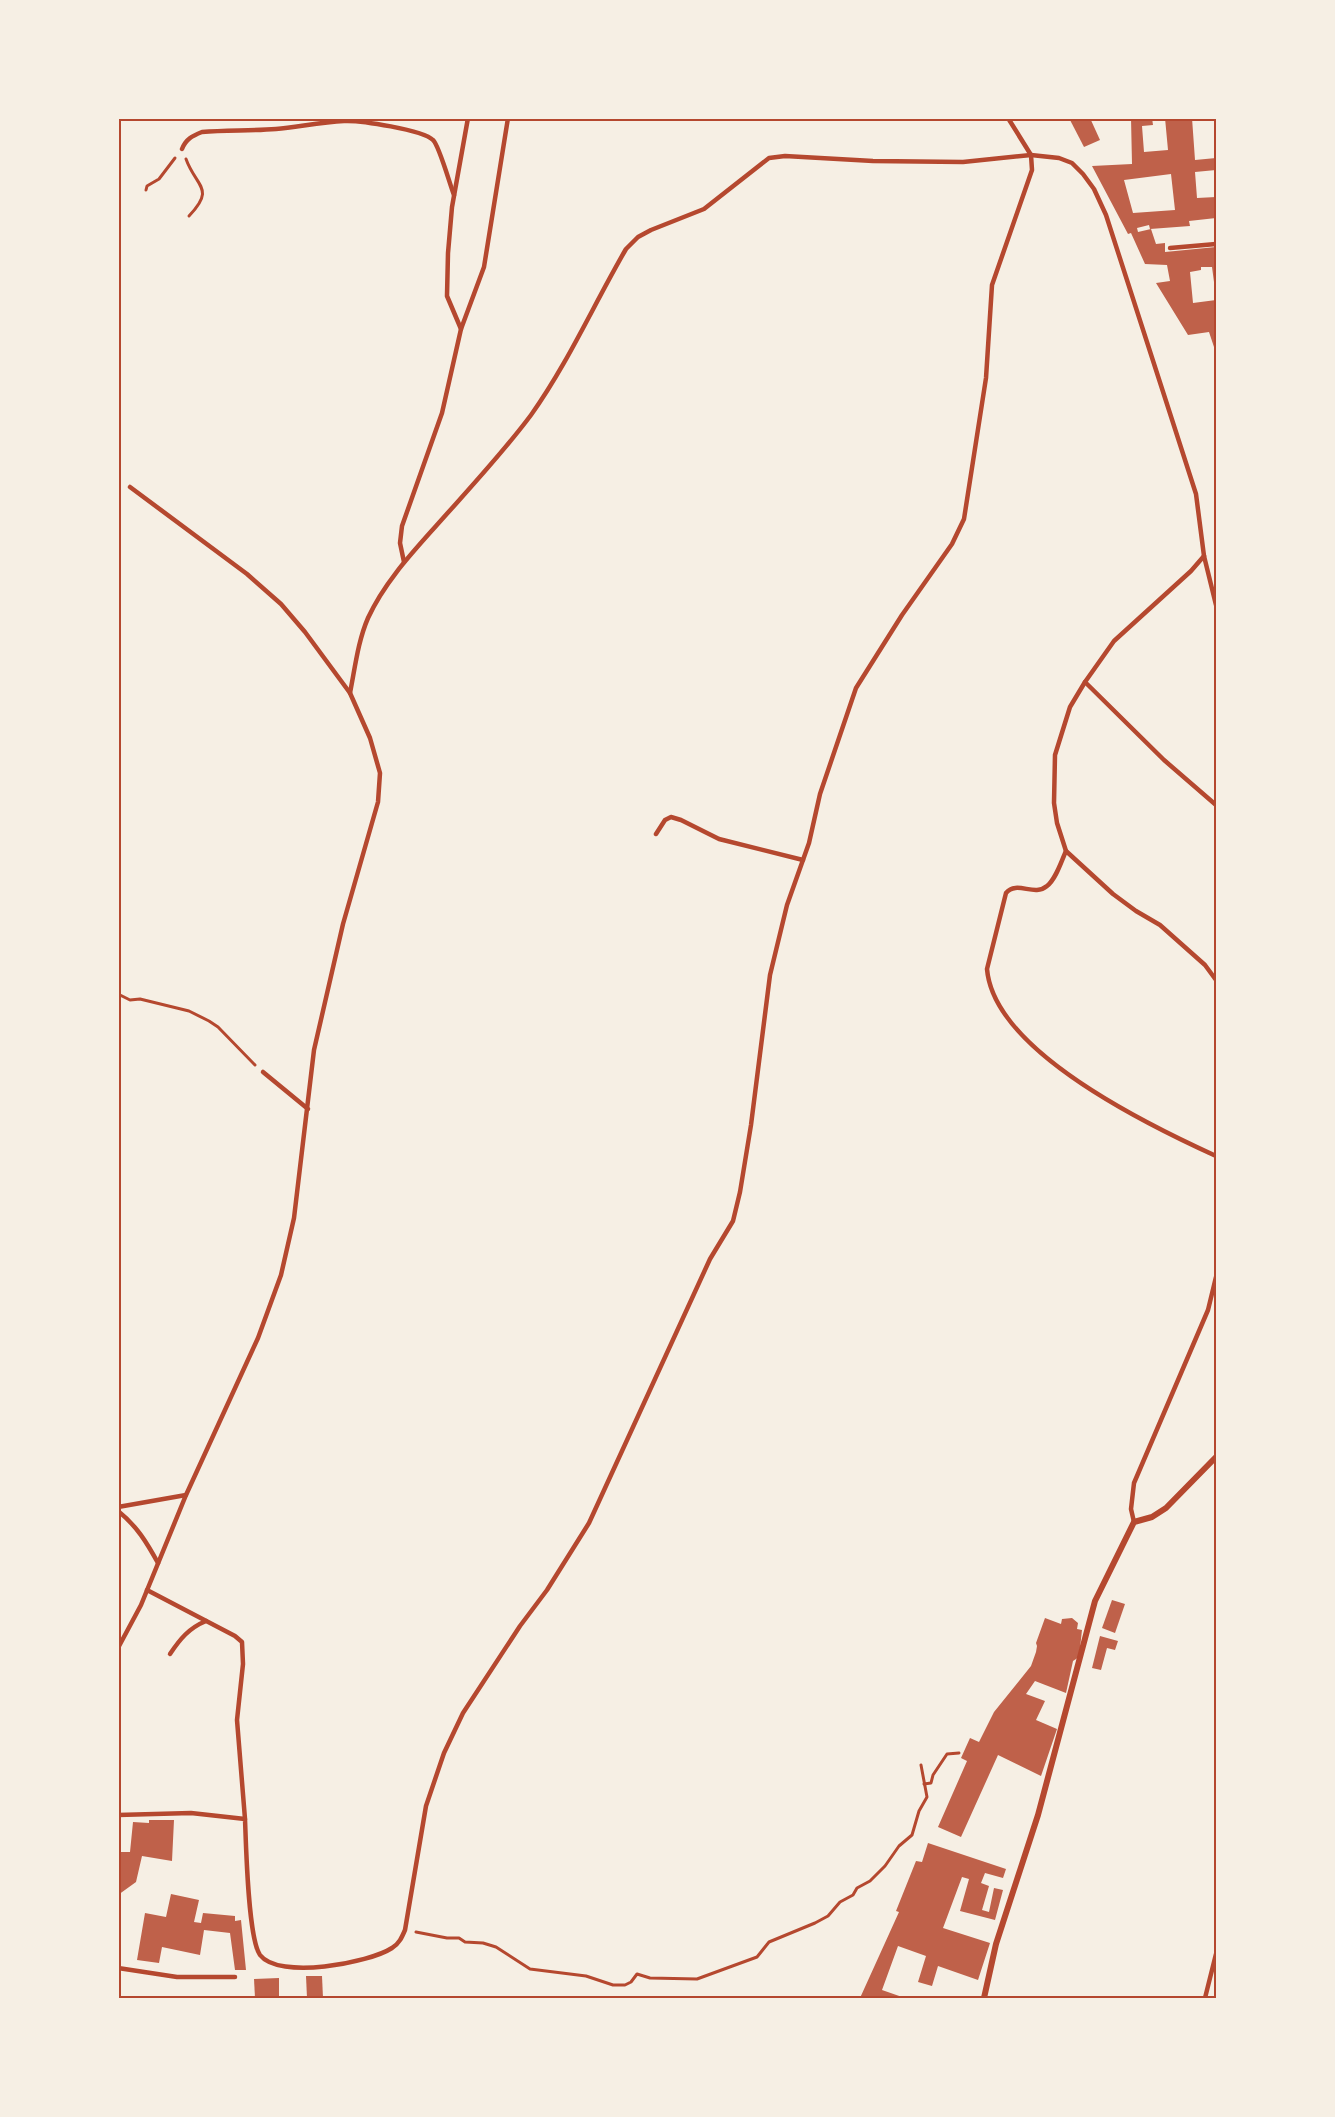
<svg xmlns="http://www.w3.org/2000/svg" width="1335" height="2117" viewBox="0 0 1335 2117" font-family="'Playfair Display',serif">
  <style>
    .building { fill: #bf614a; fill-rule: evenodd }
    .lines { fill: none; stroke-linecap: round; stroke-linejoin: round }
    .path { stroke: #b5482f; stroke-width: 3 }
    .service { stroke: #b5482f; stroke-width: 4.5 }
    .minor { stroke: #b5482f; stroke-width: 6 }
    .neatline { fill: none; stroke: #b5482f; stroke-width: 2 }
  </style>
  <rect width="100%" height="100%" fill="#f6efe4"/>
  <g class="building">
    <path d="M1069 118H1090L1100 140 1084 147Z"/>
    <path d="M1131 118H1152L1153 125 1142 126 1144 152 1168 150 1165 118H1192L1195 160 1216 158V170L1195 172 1197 198 1216 197V218L1189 221 1190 226 1150 229 1149 225 1137 228 1138 232 1151 229 1156 244 1165 243V252L1216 247V282H1214L1212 267H1201V270L1190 272 1193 303 1216 300V353L1209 332 1188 335 1156 283 1170 281 1167 265 1145 264 1131 233 1128 234 1092 166 1132 164ZM1171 174 1175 210 1133 213 1124 180Z"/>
    <path d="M1112 1600 1125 1604 1115 1633 1102 1628Z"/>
    <path d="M1045 1618 1061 1624 1062 1619 1072 1618 1078 1623 1077 1629 1082 1630 1079 1657 1073 1661 1066 1693 1035 1681 1026 1694 1045 1701 1036 1720 1057 1729 1041 1776 998 1755 961 1837 938 1827 967 1761 961 1758 970 1738 979 1742 994 1712 1031 1666 1036 1652 1037 1646 1036 1643Z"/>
    <path d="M1100 1636 1118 1641 1115 1650 1107 1648 1101 1670 1092 1668Z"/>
    <path d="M149 1820H174L172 1861 142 1856 136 1882 118 1895V1852H130L133 1822 149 1823Z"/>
    <path d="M928 1843 1006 1869 1003 1878 985 1873 981 1883 989 1886 982 1910 989 1912 994 1888 1003 1890 995 1920 960 1911 969 1879 962 1877 943 1928 990 1943 978 1980 938 1966 932 1986 918 1982 926 1956 898 1946 882 1990 905 1998H860L899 1912 896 1911 916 1861 922 1862Z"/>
    <path d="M171 1894 199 1900 194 1922 201 1923 203 1913 235 1916V1921L241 1920 246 1970H235L230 1933 204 1930 200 1955 162 1947 159 1963 137 1960 145 1913 166 1917Z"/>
    <path d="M306 1976H322L323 1998H307Z"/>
    <path d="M279 1978V1998H255L254 1979Z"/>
  </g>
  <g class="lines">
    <g class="path">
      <path d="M186 159C196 187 216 188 189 216"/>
      <path d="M146 190 147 186 159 179 175 158"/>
      <path d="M118 994 130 1000 140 999 189 1011 209 1021 218 1027 255 1065"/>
      <path d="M924 1784 931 1783 933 1775 947 1754 959 1753"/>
      <path d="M416 1932 447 1938H459L465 1942 483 1943 496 1947 530 1969 586 1976 613 1985H625L631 1982 637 1974 650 1978 697 1979 757 1957 769 1942 815 1923 828 1916 840 1902 853 1895 857 1888 870 1881 885 1866 899 1846 912 1835 919 1811 927 1797 921 1765"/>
    </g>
    <g class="service">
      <path d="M182 149C186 139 192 136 202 132 227 130 251 131 276 129 298 127 321 122 344 121 360 120 423 130 433 140 439 145 450 185 454 195"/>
      <path d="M1170 248 1216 244"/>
      <path d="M461 329 484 267 508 118"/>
      <path d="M1204 556 1191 571 1114 641 1085 682 1164 760 1216 805"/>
      <path d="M404 562 400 543 402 526 442 413 461 329 447 296 448 253 452 207 468 118"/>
      <path d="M350 693C355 668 358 641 368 618 384 583 411 554 436 526 468 490 502 454 531 415 568 363 594 304 626 249L638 237 651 230 704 209 769 158 785 156 873 161 963 162 1031 155 1059 158 1072 163 1083 174 1094 189 1106 215 1196 494 1204 556 1216 605"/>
      <path d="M656 834 665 820 671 817 681 820 719 839 803 860"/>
      <path d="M1066 851 1057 823 1054 803 1055 755 1070 707 1085 682"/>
      <path d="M1216 980 1205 965 1160 925 1136 911 1113 894 1066 851C1061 862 1056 879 1047 886 1034 897 1017 880 1006 893L987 969C994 1051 1150 1126 1216 1156"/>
      <path d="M263 1072 308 1109"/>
      <path d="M118 1507 186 1495"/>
      <path d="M118 1511C137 1526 147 1543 158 1563"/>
      <path d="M1134 1522 1131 1509 1134 1483 1208 1310 1216 1277"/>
      <path d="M147 1590 235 1636 242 1642 243 1664 237 1720 245 1819"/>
      <path d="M118 1648 141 1605 186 1495 258 1338 281 1275 294 1218 314 1050 343 924 378 802 380 773 370 738 350 693 305 632 281 604 247 574 130 487"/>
      <path d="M170 1654C180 1639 189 1628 206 1621"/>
      <path d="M118 1815 191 1813 245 1819C246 1844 248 1938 260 1955 279 1980 369 1963 392 1948 399 1944 402 1937 405 1930L426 1806 444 1753 463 1713 520 1626 547 1590 589 1523 710 1259 733 1221 740 1192 751 1125 770 975 787 905 809 843 820 794 856 688 902 615 952 544 964 519 986 378 992 285 1032 170 1031 155 1008 118"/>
      <path d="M118 1968 177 1977H235"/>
      <path d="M1205 1998 1216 1954"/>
    </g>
    <path class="minor" d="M984 1998 996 1944 1038 1815 1095 1601 1134 1522 1152 1517 1166 1508 1216 1457"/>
  </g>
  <rect width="1335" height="2117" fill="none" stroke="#f6efe4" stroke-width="240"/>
  <rect x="120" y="120" width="1095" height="1877" class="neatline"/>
</svg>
